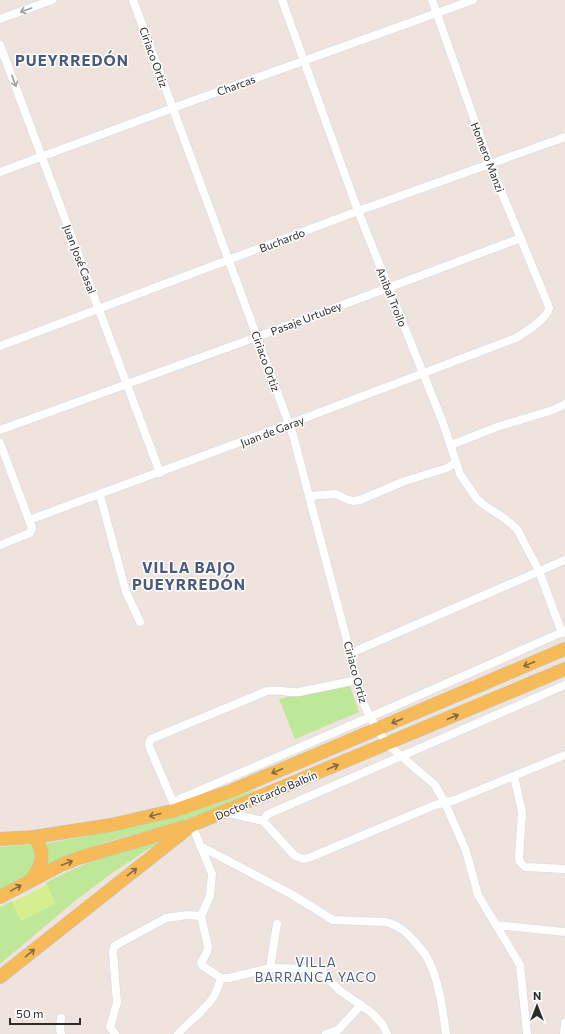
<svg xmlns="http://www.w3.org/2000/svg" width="565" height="1034" viewBox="0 0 565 1034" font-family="Commissioner,sans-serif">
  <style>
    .green { fill: #bee797 }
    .pitch { fill: #d5ee92 }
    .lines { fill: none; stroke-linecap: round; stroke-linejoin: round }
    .street-casing { stroke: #d2d8e4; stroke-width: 9 }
    .primary-casing { stroke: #c4c4c4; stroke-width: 14 }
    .street { stroke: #fff; stroke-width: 8 }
    .primary { stroke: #f7ba58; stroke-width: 13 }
    .oneway { stroke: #a0a0a0 }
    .oneway2 { stroke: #876b3f }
    .labels { text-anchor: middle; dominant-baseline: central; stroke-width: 3; stroke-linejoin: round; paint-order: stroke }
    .street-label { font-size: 11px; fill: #2b2b2b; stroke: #fff }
    .quarter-label { font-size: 13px; letter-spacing: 1px; fill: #495a7e; stroke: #fff }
    .district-label { font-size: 15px; font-weight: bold; letter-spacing: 1px; fill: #495a7e; stroke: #fff }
  </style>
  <rect width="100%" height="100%" fill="#eee4dd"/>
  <g class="green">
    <path d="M349 684 359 712 295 739 279 699Z"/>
    <path d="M257 789C243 798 228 809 212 815 188 825 164 828 139 833 106 841 75 853 44 867L43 844C88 836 132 828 176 816 203 809 230 799 257 789Z"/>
    <path d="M174 837 154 852 150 848 115 871 76 900 0 964V907L12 901 55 904 46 883C86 860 130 849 174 837Z"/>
    <path d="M35 844 39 849 31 877 0 891V847Z"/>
  </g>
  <path class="pitch" d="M47 885 56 904 21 921 12 902Z"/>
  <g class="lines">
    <g class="street-casing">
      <g id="street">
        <path d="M133 0 293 435 363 702 370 717 387 744 435 785 445 803 466 851 478 895 520 965 527 1034"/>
        <path d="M282 0 358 211 443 423 460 474 477 499 484 505 504 518 517 529 539 571 562 633"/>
        <path d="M0 19 52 0"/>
        <path d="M0 45 160 473"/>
        <path d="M0 172 173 108 473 0"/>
        <path d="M0 346 358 211 565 137"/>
        <path d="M0 430 257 337 521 238"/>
        <path d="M0 443 29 520"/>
        <path d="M451 445 497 427 553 410 565 404"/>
        <path d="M100 495 126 592 140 622"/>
        <path d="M309 496 336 494 346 499 353 501 360 500 405 481 447 468 456 462"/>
        <path d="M0 545 30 533 32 528 29 520 289 424 516 338C525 332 549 318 549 307L490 164 432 0"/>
        <path d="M351 653 565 560"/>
        <path d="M514 776 522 812 519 858 520 862 525 867 565 869"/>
        <path d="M173 802 370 717 565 631"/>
        <path d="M175 807 149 746V743L151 739 267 691C277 689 288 693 299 692L357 680"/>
        <path d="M225 812 263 821 295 856 304 859 311 857 435 805 455 800 565 755"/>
        <path d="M263 821 267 815 273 812 565 685"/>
        <path d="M200 846 291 894 333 920 385 922C399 925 406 932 415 942 418 946 422 950 425 954 438 974 443 1010 446 1034"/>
        <path d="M496 925 565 932"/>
        <path d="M270 968 277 924"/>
        <path d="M221 978H229L270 968 314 969 323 973 339 990 372 1013 383 1025 387 1034"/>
        <path d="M61 1034 60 1030 61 1018"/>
        <path d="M115 1034 110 1027 117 1003 113 952 114 947 118 944 166 918 188 915 201 916"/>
        <path d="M178 1034C189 1021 205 1011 214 996 217 991 219 984 221 978L203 966 201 963 207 952 208 947 201 916 210 896 212 874 192 825"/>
        <path d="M326 1034 338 1030 361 1005"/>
        <path d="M564 1034 565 1023"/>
      </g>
    </g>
    <g class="primary-casing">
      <g id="primary">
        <path d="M0 839 34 837 111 825 176 810 231 791 565 649"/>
        <path d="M32 879C43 863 46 853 34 837"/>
        <path d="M0 897 61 865 79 858 185 827"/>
        <path d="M0 977 192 825 565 669"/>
      </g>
    </g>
    <use href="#street" class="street"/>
    <use href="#primary" class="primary"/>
  </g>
  <defs><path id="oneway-shaft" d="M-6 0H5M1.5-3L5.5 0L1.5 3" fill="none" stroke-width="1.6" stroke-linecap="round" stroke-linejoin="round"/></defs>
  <g class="oneway">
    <use href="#oneway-shaft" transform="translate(26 10) rotate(160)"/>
    <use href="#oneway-shaft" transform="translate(14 81) rotate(70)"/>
  </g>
  <g class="oneway2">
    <use href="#oneway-shaft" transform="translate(529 664) rotate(157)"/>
    <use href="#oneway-shaft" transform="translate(453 717) rotate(-23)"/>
    <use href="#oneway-shaft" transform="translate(397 721) rotate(157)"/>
    <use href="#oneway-shaft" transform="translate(333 767) rotate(-23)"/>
    <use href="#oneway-shaft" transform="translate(277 771) rotate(157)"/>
    <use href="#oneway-shaft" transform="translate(155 815) rotate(166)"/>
    <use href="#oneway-shaft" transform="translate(67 863) rotate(-21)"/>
    <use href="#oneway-shaft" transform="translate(132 872) rotate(-38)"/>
    <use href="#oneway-shaft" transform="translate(16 888) rotate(-29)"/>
    <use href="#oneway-shaft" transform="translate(30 953) rotate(-39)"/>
  </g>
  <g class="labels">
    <g class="street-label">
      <text transform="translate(154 57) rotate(70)">Ciriaco Ortiz</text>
      <text transform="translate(236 85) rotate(-20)">Charcas</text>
      <text transform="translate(488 157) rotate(69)">Homero Manzi</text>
      <text transform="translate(282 240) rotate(-21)">Buchardo</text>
      <text transform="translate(80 259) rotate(69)">Juan José Casal</text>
      <text transform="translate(392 297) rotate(68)">Anibal Troilo</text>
      <text transform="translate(306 318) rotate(-21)">Pasaje Urtubey</text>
      <text transform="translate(266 361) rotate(70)">Ciriaco Ortiz</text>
      <text transform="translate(272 431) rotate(-21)">Juan de Garay</text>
      <text transform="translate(356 672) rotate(75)">Ciriaco Ortiz</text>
      <text transform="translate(266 795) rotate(-23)">Doctor Ricardo Balbín</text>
    </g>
    <g class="quarter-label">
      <text x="316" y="962">VILLA<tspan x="316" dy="15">BARRANCA YACO</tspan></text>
    </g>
    <g class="district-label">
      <text x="72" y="60">PUEYRREDÓN</text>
      <text x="189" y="567">VILLA BAJO<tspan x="189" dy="17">PUEYRREDÓN</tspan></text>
    </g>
  </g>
  <g transform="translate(537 1006)" stroke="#ffffff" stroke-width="3" paint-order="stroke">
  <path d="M0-3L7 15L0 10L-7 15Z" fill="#2b2b2b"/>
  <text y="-6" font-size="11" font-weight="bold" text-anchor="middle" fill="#2b2b2b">N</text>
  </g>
  <path d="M10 1018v6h70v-6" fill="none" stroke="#2b2b2b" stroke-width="2"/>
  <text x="16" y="1018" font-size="12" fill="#2b2b2b" stroke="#ffffff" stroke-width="3" paint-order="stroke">50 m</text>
</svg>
